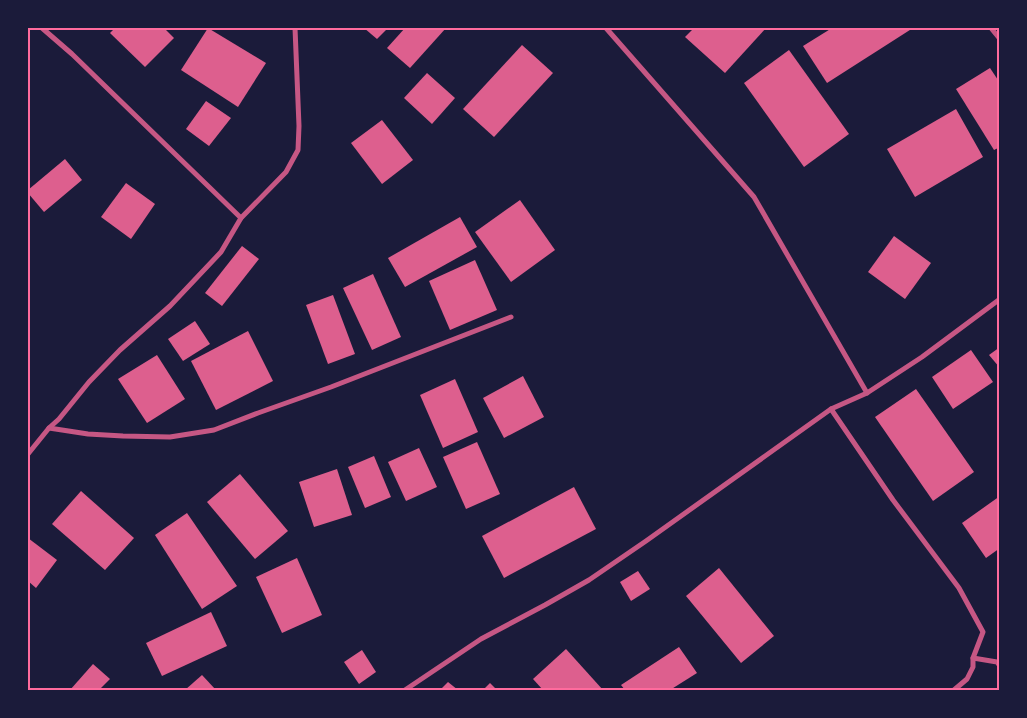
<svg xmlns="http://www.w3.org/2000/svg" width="1027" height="718" viewBox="0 0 1027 718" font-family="Commissioner,sans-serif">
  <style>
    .building { fill: #dd5f8e }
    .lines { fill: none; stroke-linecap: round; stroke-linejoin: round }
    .minor { stroke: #c65784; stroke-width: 5 }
    .neatline { fill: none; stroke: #ff6b9d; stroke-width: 2 }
  </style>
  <rect width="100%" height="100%" fill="#1b1b3a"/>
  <g class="building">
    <path d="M115 28H164L174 38 145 67 110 33Z"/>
    <path d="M208 28 266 63 238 107 181 70Z"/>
    <path d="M364 28H388L377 39Z"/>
    <path d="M405 28H446L410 68 387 48Z"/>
    <path d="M694 28H766L725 73 685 37Z"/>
    <path d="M832 28H913L827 83 803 46Z"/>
    <path d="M522 45 553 73 494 137 463 109Z"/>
    <path d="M789 50 849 134 804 167 744 83Z"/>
    <path d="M990 68 1000 83V147L994 150 956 89Z"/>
    <path d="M427 73 455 98 432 124 404 98Z"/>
    <path d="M206 101 231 118 209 146 186 129Z"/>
    <path d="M956 109 983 157 915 197 887 149Z"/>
    <path d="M382 120 413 160 382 184 351 143Z"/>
    <path d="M65 159 82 180 44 212 28 193V190Z"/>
    <path d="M126 183 155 204 131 239 101 217Z"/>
    <path d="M520 200 555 250 511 282 475 232Z"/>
    <path d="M460 217 477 247 405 287 388 258Z"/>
    <path d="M894 236 931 263 905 299 868 272Z"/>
    <path d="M242 246 259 259 222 306 205 293Z"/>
    <path d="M475 260 497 310 450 330 429 281Z"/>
    <path d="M373 274 401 337 372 350 343 288Z"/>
    <path d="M333 295 355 354 328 364 306 305Z"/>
    <path d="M195 321 210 344 183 361 168 339Z"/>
    <path d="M248 331 273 381 216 410 191 361Z"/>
    <path d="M1000 347V368L989 355Z"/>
    <path d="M971 350 993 382 953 409 932 377Z"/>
    <path d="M157 355 185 399 147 423 118 379Z"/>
    <path d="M523 376 544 417 504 438 483 398Z"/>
    <path d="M455 379 478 432 443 448 420 395Z"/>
    <path d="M916 389 974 472 933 501 875 417Z"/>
    <path d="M477 442 500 494 466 509 443 457Z"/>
    <path d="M419 448 437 487 406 501 388 462Z"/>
    <path d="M374 456 391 497 365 508 348 467Z"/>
    <path d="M337 469 352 515 314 527 299 482Z"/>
    <path d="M240 474 288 531 255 559 207 502Z"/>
    <path d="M574 487 596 529 504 578 482 536Z"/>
    <path d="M81 491 134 538 105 570 52 524Z"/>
    <path d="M1000 496V548L986 558 962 523Z"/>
    <path d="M187 513 237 586 202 609 155 535Z"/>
    <path d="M28 538 57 560 36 588 28 581Z"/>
    <path d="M297 558 322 615 282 633 256 577Z"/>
    <path d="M719 568 774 636 741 663 686 596Z"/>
    <path d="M638 571 650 589 631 601 620 582Z"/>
    <path d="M211 612 227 646 162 676 146 643Z"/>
    <path d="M679 647 697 673 670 690H625L621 685Z"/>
    <path d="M566 649 603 690H543L533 679Z"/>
    <path d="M362 650 376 672 359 684 344 662Z"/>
    <path d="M93 664 110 679 99 690H70Z"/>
    <path d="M202 675 216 690H185Z"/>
    <path d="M448 682 458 690H440Z"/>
    <path d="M490 683 497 690H483Z"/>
  </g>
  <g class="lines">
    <g class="minor">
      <path d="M42 28 72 54 241 218"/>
      <path d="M606 28 754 197 867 393"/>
      <path d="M991 28 1000 39"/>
      <path d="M831 409 893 500 959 588 983 632 973 658V667L967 679 954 690"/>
      <path d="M49 428 88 434 123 436 170 437 214 430 258 413 331 387 511 317"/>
      <path d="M28 454 49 428 59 419 89 382 120 350 170 306 221 252 241 218 286 172 298 150 299 126 295 28"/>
      <path d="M973 658 997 662 1000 666"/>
      <path d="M405 690 481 639 545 605 589 580 646 541 831 409 867 393 922 357 1000 299"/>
    </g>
  </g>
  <rect width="1027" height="718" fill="none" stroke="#1b1b3a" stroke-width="58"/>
  <rect x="29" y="29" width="969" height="660" class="neatline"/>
</svg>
